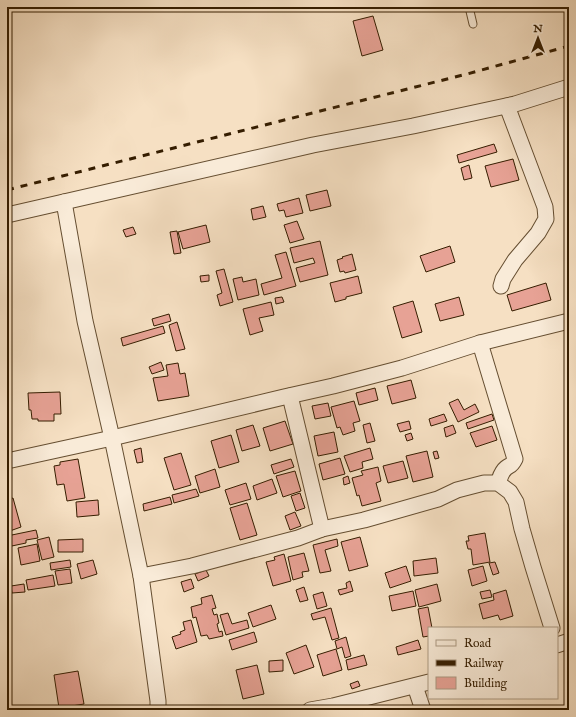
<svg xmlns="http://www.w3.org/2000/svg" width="576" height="717" viewBox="0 0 576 717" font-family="'IM FELL English',serif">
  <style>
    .building { fill: #e7a295; stroke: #351d00 }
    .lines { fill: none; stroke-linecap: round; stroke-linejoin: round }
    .lane-casing { stroke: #654e31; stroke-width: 9 }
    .street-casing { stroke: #654e31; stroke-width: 17 }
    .lane { stroke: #f9ebd8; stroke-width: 7 }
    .street { stroke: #f9ebd8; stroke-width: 15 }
    .rail { stroke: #351d00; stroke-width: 3; stroke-dasharray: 7 7; stroke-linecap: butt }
  </style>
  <rect width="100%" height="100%" fill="#f6e0c3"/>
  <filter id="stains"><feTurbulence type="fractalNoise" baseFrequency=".005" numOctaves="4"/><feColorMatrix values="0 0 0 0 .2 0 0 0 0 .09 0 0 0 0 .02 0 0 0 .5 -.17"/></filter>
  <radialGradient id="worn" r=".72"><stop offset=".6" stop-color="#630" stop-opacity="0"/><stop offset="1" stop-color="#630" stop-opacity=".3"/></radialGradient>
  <g class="building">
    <path d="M373 16 383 50 362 56 353 21Z"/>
    <path d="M494 144 497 152 459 163 457 155Z"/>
    <path d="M513 159 519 180 491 187 485 166Z"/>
    <path d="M469 165 472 178 464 180 461 168Z"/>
    <path d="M327 190 331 206 310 211 306 195Z"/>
    <path d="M299 198 303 213 286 217 284 210 279 211 277 204Z"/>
    <path d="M263 206 266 217 253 220 251 209Z"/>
    <path d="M297 221 304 239 290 243 284 225Z"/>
    <path d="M206 225 210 242 183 249 178 232Z"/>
    <path d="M133 227 136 234 126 237 123 230Z"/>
    <path d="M177 231 181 253 174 254 170 232Z"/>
    <path d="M320 241 328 275 300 282 296 268 315 263 313 258 294 263 290 248Z"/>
    <path d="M450 246 455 262 426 272 420 256Z"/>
    <path d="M286 252 296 286 264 295 261 284 282 278 275 255Z"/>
    <path d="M352 254 356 270 345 273 344 271 340 272 337 260 343 258 342 257Z"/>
    <path d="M224 269 233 302 220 306 217 295 222 293 216 271Z"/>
    <path d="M209 275V281L201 282 200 276Z"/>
    <path d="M358 276 362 293 346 297V299L335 302 330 283Z"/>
    <path d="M242 277 243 282 256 279 259 295 238 300 233 279Z"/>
    <path d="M546 283 551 300 512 311 507 295Z"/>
    <path d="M282 297 284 302 276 304 275 298Z"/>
    <path d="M459 297 464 315 440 321 435 304Z"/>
    <path d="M413 301 422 332 402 338 393 307Z"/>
    <path d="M271 302 274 315 259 318 263 331 250 335 243 309Z"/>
    <path d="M169 314 171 321 154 326 152 319Z"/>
    <path d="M177 322 185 349 176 351 169 325Z"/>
    <path d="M163 326 165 333 123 346 121 338Z"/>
    <path d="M161 362 164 370 152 374 149 367Z"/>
    <path d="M178 363 180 374 185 373 189 396 158 401 153 378 168 376 166 365Z"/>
    <path d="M411 380 416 398 392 404 387 386Z"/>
    <path d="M375 388 378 400 359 405 356 393Z"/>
    <path d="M60 392 61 414H54V421H38V419H32L31 410H29L28 393Z"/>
    <path d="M458 399 464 410 475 404 479 412 458 422 449 403Z"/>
    <path d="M354 401 360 421 353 423 355 431 343 435 340 427 337 428 331 407Z"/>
    <path d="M328 403 331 416 315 419 312 406Z"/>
    <path d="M444 414 447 421 431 426 429 419Z"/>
    <path d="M492 414 494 420 468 429 466 423Z"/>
    <path d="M285 421 293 444 270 451 263 428Z"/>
    <path d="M409 421 411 429 400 432 397 424Z"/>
    <path d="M370 423 375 441 367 443 363 425Z"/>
    <path d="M253 425 260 446 242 451 236 430Z"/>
    <path d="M453 425 456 433 446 437 444 428Z"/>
    <path d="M492 426 497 440 476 447 470 433Z"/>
    <path d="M334 432 338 452 318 456 314 436Z"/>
    <path d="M411 433 413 439 407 441 405 435Z"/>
    <path d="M231 435 239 462 219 468 211 441Z"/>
    <path d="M141 448 143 462 137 463 134 450Z"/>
    <path d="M370 448 373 459 362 462 363 468 350 472 344 456Z"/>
    <path d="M427 451 433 477 413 482 406 456Z"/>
    <path d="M437 451 439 458 435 459 433 452Z"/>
    <path d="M181 453 191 485 174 490 164 458Z"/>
    <path d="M340 458 345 474 323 480 319 464Z"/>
    <path d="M78 459 85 498 67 501 64 484 57 485 54 466 60 465V462Z"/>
    <path d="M291 459 294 467 274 474 271 465Z"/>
    <path d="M403 461 408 478 388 483 383 466Z"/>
    <path d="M378 467 381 481 376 483 381 501 362 506 359 495 357 496 352 478 363 475 361 471Z"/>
    <path d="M215 469 220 487 200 493 195 476Z"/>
    <path d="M295 471 301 491 283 497 276 476Z"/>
    <path d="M348 476 350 483 344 485 343 478Z"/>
    <path d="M272 479 277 493 257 500 253 486Z"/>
    <path d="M246 483 251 499 230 505 225 490Z"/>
    <path d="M196 489 199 496 174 503 172 495Z"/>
    <path d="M300 493 305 508 296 511 291 496Z"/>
    <path d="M170 497 172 504 144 511 143 504Z"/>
    <path d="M13 498 21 527 7 532V500Z"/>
    <path d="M98 500 99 515 77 517 76 502Z"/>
    <path d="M247 503 257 535 240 540 230 508Z"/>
    <path d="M295 512 301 526 290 530 285 516Z"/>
    <path d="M36 530 38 538 26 540V543L7 547V536Z"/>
    <path d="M485 533 490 562 473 565 471 549H468L466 541H469L468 536Z"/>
    <path d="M49 537 54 557 42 560 37 540Z"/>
    <path d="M360 537 368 566 349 571 341 542Z"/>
    <path d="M83 539V552H58V540Z"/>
    <path d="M337 539 338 546 325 550 331 571 320 573 313 545Z"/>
    <path d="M37 544 40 561 21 565 18 548Z"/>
    <path d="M304 553 309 571 302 572 303 577 293 580 288 557Z"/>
    <path d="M284 554 291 581 273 586 266 562 275 560 274 557Z"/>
    <path d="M436 558 438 573 414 576 413 561Z"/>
    <path d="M70 560 71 567 51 570 50 563Z"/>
    <path d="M93 560 97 574 81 579 77 564Z"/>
    <path d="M495 562 499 573 493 575 489 563Z"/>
    <path d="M406 566 411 581 390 588 385 573Z"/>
    <path d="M483 566 487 581 472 586 468 570Z"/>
    <path d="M70 569 72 583 58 585 55 571Z"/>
    <path d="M206 570 209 576 198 581 195 574Z"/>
    <path d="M53 575 55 586 28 590 26 580Z"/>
    <path d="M191 579 194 588 184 592 181 582Z"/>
    <path d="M350 581 353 591 340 595 338 590 347 588 346 583Z"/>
    <path d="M24 584 25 592 12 593 11 586Z"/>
    <path d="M437 584 441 601 419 607 415 590Z"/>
    <path d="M304 587 308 600 300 602 296 590Z"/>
    <path d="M7 588 10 596 7 597Z"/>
    <path d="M490 590 492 597 482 599 480 592Z"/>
    <path d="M506 590 513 616 500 620 498 615 483 619 479 604 494 600 493 594Z"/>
    <path d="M413 591 416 606 392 611 389 596Z"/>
    <path d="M323 592 327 606 317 609 313 595Z"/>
    <path d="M212 595 216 608 212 609 214 615 217 614 219 623 217 624 219 632 222 631 223 636 209 639 207 635 201 636 196 617 193 618 191 607 202 604 201 598Z"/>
    <path d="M271 605 276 619 253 627 248 613Z"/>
    <path d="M428 607 432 628H429V636L423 637 418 609Z"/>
    <path d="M331 608 339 638 332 640 325 617 313 620 311 614Z"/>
    <path d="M228 613 232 624 247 620 249 628 226 635 220 615Z"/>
    <path d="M191 620 197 642 176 649 172 637 181 634 180 632 185 630 183 622Z"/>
    <path d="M254 632 257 642 232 650 229 640Z"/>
    <path d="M346 637 351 656 345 658 342 647 337 649 335 641Z"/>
    <path d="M418 640 421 649 398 655 396 647Z"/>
    <path d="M306 645 314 667 294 674 286 653Z"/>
    <path d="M336 649 342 670 323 676 317 655Z"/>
    <path d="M364 655 367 665 348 670 346 660Z"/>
    <path d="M283 660V671L269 672V661Z"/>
    <path d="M257 665 264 694 243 699 236 670Z"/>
    <path d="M78 671 84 704 59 708 54 675Z"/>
    <path d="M358 681 360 686 352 689 350 684Z"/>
  </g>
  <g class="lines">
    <g class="lane-casing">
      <path id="lane" d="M469 7 473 24"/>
    </g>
    <g class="street-casing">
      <g id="street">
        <path d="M64 202 85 321 112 438 141 576 158 701V710"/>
        <path d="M7 215 313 145 413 126 515 104 569 87"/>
        <path d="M501 286 503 279 515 260 538 233 546 219 545 207 507 106"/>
        <path d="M480 343 515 459C511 467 511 464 506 468 501 472 500 478 498 483"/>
        <path d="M290 396 322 529"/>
        <path d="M7 461 112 438 284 397 333 386 402 368 480 343 569 321"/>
        <path d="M141 576 192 566 298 538 322 529 364 520 438 499 457 490 484 483H498L510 492 516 502 522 529 533 567 552 628"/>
        <path d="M557 645 569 641"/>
        <path d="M415 686 423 710"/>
        <path d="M310 710 333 706 429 682"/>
      </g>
    </g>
    <use href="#lane" class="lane"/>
    <use href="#street" class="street"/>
    <path class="rail" d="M7 190 467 74 569 46"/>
  </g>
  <rect width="576" height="717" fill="none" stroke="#f6e0c3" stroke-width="24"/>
  <rect x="8" y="8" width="560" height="701" fill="none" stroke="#351d00" stroke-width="2"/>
  <rect x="12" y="12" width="552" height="693" fill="none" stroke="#351d00"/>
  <rect x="428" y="627" width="130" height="72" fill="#f9ebd8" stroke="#ab9982"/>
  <rect x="436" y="640" width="20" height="6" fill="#f9ebd8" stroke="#ab9982"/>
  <text x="464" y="647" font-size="12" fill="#351d00">Road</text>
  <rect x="436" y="660" width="20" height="6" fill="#351d00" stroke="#ab9982"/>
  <text x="464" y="667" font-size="12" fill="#351d00">Railway</text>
  <rect x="436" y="677" width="20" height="12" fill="#e7a295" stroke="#ab9982"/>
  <text x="464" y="687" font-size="12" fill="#351d00">Building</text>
  <g transform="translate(538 38)" stroke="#f9ebd8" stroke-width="3" paint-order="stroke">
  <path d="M0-3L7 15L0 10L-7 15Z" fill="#351d00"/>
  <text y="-6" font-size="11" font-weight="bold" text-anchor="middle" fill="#351d00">N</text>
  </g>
  <rect width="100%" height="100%" filter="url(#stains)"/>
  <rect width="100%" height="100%" fill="url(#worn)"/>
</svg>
